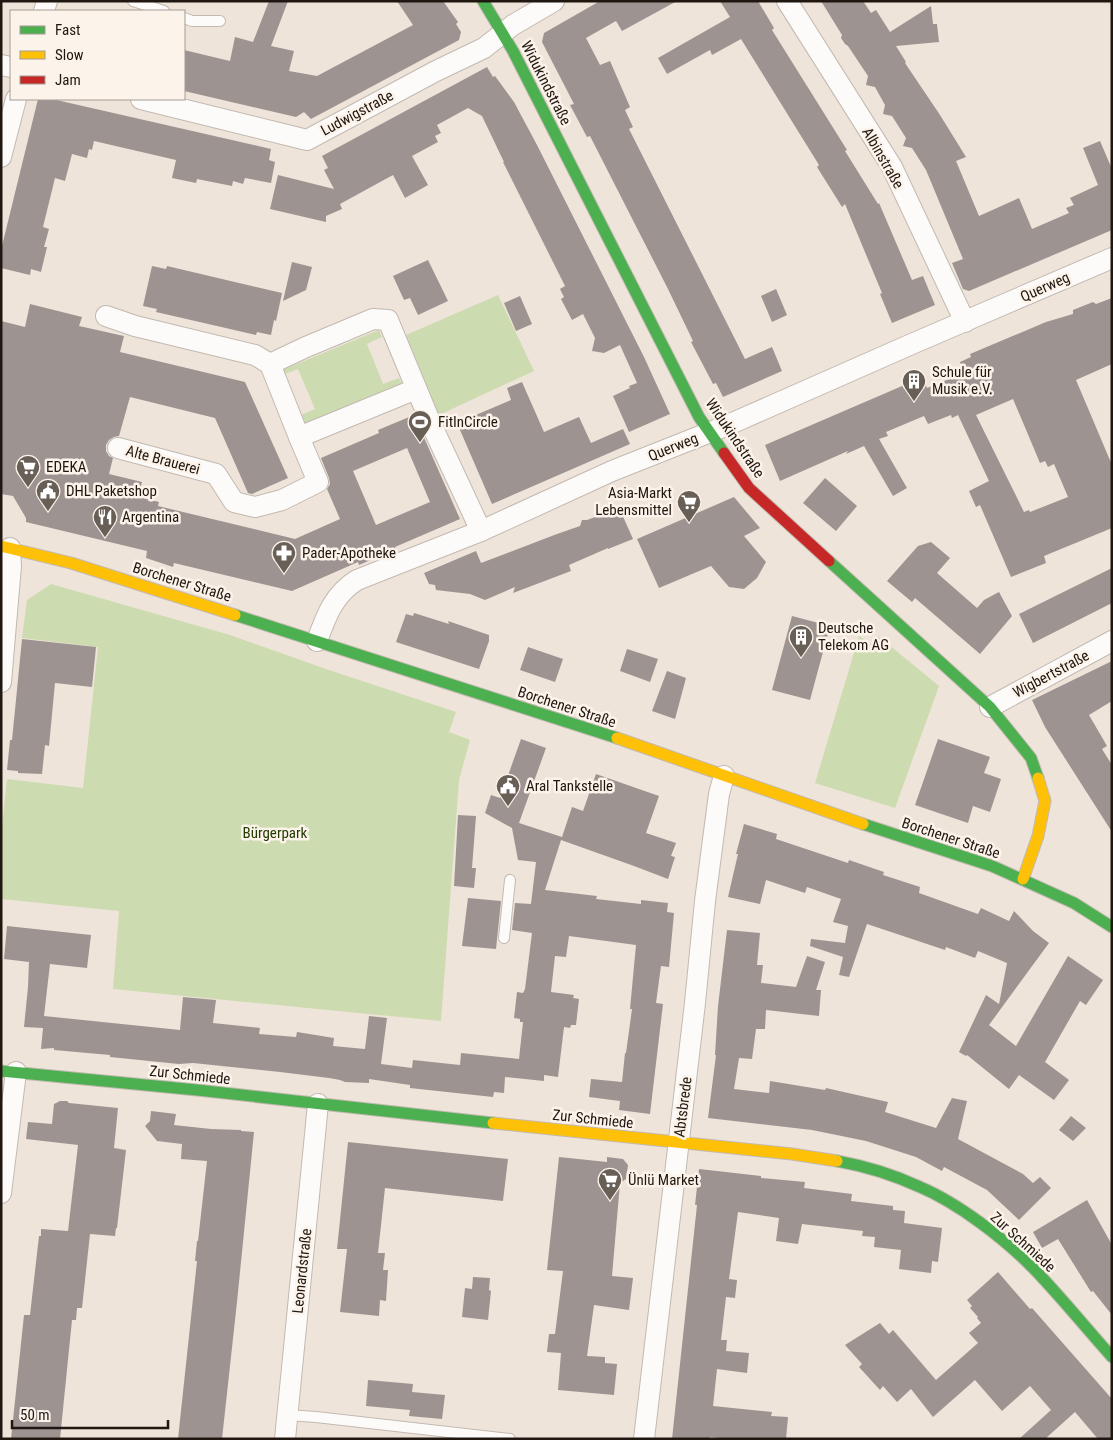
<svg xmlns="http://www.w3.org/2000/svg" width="1113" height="1440" viewBox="0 0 1113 1440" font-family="'Roboto Condensed',sans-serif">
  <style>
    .green { fill: #cddbb1 }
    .building { fill: #9d9492; fill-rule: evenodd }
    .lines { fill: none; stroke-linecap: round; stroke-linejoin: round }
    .lane-casing { stroke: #c2b9b1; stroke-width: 12 }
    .street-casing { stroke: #c2b9b1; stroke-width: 22 }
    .fast-casing { stroke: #c2b9b1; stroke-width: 13 }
    .slow-casing { stroke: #c2b9b1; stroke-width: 13 }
    .jam-casing { stroke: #c2b9b1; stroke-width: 13 }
    .lane { stroke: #fdfbf9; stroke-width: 10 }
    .street { stroke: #fdfbf9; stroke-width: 20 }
    .fast { stroke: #4caf50; stroke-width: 11 }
    .slow { stroke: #ffc107; stroke-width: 11 }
    .jam { stroke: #c62828; stroke-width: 11 }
    .labels { text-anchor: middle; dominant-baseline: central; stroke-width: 5; stroke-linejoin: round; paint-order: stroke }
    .street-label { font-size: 15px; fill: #1f1710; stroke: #fcf3eb }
    .poi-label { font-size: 15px; fill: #1f1710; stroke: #fcf3eb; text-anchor: start }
    .park-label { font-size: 15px; fill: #233c01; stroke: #fcf3eb }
  </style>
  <rect width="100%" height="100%" fill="#efe4d9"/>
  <g class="green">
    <path d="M498 295 534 371 439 415 406 335Z"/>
    <path d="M379 330 382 337 367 344 383 384 399 378 403 386 304 427 299 416 315 409 298 369 282 375 280 371Z"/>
    <path d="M51 584 230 635 326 669 456 712 449 732 470 740 459 780 441 1021 113 989 119 911 1 899V836L7 779 83 788 98 647 22 638 27 600Z"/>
    <path d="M859 636 871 644 878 636 939 686 895 808 815 783Z"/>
  </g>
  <g class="building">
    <path d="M269 1H288L271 46 294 51 289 71 317 76 413 25 397 1H443L458 22 456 24 461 32 459 40 311 119 304 112 296 117 184 91V50L230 61 235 37 253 42Z"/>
    <path d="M600 1H677L622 31 616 21 586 38 600 65 610 61 630 107 625 110 633 127 629 129 745 359 772 347 782 371 723 397 716 383 713 384 691 342 693 341 668 289 590 136 587 137 570 105 574 104 542 42 544 33Z"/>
    <path d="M720 1H758L774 28 772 30 847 150 845 151 878 204 879 203 912 280 923 276 935 305 892 323 880 294 882 293 845 204 842 207 817 167 819 165 741 39 712 55 710 50 667 74 658 58 730 17Z"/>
    <path d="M821 1H863L871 13 876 10 890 32 931 6 933 24H937L939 42 896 46 906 62 905 63 940 115 966 157 956 161 979 216 1019 198 1032 229 1069 213 1066 208 1074 205 1070 198 1098 185 1083 148 1100 141 1112 169V230L969 291 963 289 952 263 963 259 926 170 912 148 903 146 906 138 892 116 883 114 885 105 875 87 866 85 868 76 848 46 845 44 841 38 842 35Z"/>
    <path d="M487 67 493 77 495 76 514 102 537 145 644 357 670 414 629 432 613 396 630 388 629 386 637 383 620 345 604 353 592 351 595 338 583 314 572 320 561 299 564 297 560 289 565 286 503 162H504L482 116 468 108 437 125 441 133 435 136 438 142 412 156 428 185 405 198 393 175 340 204 342 209 326 216V222L270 209 278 175 334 189 324 170 328 168 322 156Z"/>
    <path d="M38 99H52L271 149 269 160 275 162 271 183 245 178 243 184 233 181 232 186 197 179 196 183 172 178 176 160 94 141 92 150 89 149 87 158 72 154 65 181 55 178 43 227 49 229 44 247H47L41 272 31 269 30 275 1 268V250Z"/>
    <path d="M428 260 448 301 418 315 410 298 404 300 393 276Z"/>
    <path d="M292 262 312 267 306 290 283 301Z"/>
    <path d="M152 266 166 269 167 266 282 293 276 321 274 320 271 335 257 332 256 335 156 312 157 309 143 306Z"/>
    <path d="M776 289 787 315 772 322 761 296Z"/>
    <path d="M520 296 532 324 516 331 504 303Z"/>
    <path d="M1112 298V364L1076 380 1112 465V528L1044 556 1046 563 1011 577 980 505 976 507 969 491 989 481 958 415 952 418 951 415 928 424 924 416 886 432 888 436 879 439 907 488 893 496 864 446 846 454 848 451 780 481 765 445 923 377 927 388 964 373 960 362 971 357 970 354 1046 322 1073 314V310L1093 302 1096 304ZM1013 399 1040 463 1045 461 1048 467 1054 464 1068 497 1030 512 1029 510 1024 512 976 415Z"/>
    <path d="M30 304 82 317 79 326 124 336 120 352 245 382 288 478 252 494 248 493 215 418 130 397 119 436 114 437 109 440 106 445V451L109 456 113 458 109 474 142 482 138 497 159 502 158 506 295 539 340 519 327 489 330 484 329 478 321 458 379 433 378 430 414 415 460 519 395 547 396 549 359 565 358 562 292 591 174 563 173 567 146 558 147 551 26 522V518L13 496 1 494V321L25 327ZM407 448 430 502 376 525 353 471Z"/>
    <path d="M522 382 544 432 579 417 591 443 623 429 630 444 492 504 457 423 511 400 507 388Z"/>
    <path d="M825 478 857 506 836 531 803 503Z"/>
    <path d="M734 497 760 528 744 536 766 562 757 578 744 589 729 587 711 566 659 588 637 539Z"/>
    <path d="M611 511 613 515 621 512 633 539 608 549V548L569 565 571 571 513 593 515 587 485 600 470 594 436 590 435 585 429 584 424 573 476 551 481 563 557 534 580 526 582 520H587Z"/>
    <path d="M931 542 950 558 937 573 977 608 984 600 999 592 1012 616 980 654 915 598 912 602 887 581 918 546Z"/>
    <path d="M1112 568V603L1033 643 1019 614Z"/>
    <path d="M414 613 449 624 448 621 489 635V641L479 669 396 642 406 614 413 616Z"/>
    <path d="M792 616 830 626 810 700 772 690Z"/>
    <path d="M22 639 96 647 92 687 55 683 49 746 45 745 42 774 18 773V771L7 770 10 740H12Z"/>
    <path d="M528 647 563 659 555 682 520 670Z"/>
    <path d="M627 649 658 659 650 682 620 671Z"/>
    <path d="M1112 661V701L1089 715 1107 746 1102 749 1112 765V832L1045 727 1032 700Z"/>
    <path d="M667 671 686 678 675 719 652 711Z"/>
    <path d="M521 739 546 748 519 823 562 837 572 807 583 811 596 774 659 796 646 833 676 843 671 856 675 857 668 879 634 866 561 840 545 890 597 896 596 899 641 904V900L668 903 667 912 674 913 669 967 661 966 656 1003 663 1004 650 1114 619 1110 620 1101 589 1097 591 1079 622 1082 625 1053H626L632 1009H630L636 945 569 936 566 957 555 956 551 992 574 995 573 998 579 999 576 1025H571L570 1028 564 1027 558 1077 544 1075V1081L505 1077 504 1093 494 1092 493 1097 410 1088V1085L369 1079V1083L345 1082 340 1080 329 1078 280 1072 193 1063 179 1064 110 1057V1055L54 1050V1048L41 1049 43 1028 24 1027 28 987 29 962 4 959 7 926 91 935 87 968 50 964 44 1016 180 1030 183 997 216 1000 213 1023 260 1028 259 1034 296 1037 297 1032 334 1038 333 1046 365 1049 369 1016 387 1018 381 1064 412 1068 413 1060 460 1065 461 1053 519 1059 523 1022H520V1019L514 1018 517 992 523 993 525 989 532 933 512 930 515 903 531 904 536 862 518 860 512 828 485 813 491 795 500 798Z"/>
    <path d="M938 739 990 757 984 773 1001 779 990 812 973 806 968 823 915 805Z"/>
    <path d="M458 815 476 816 472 868H476L474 888 454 886Z"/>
    <path d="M744 824 777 834 776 839 848 863 849 860 884 872 883 875 920 887 919 893 978 914 981 908 1009 921 1014 911 1033 931 1049 943 989 1025 1016 1046 1068 956 1103 980 1086 1005 1080 1001 1045 1062 1069 1080 1054 1100 1019 1075 1009 1089 967 1055 966 1056 959 1052 986 995 999 1004 1007 963 978 951 975 958 946 947 945 950 867 924 849 977 839 975 843 957 810 946 811 939 845 943 848 926 833 922 841 899 807 887 805 893 766 880 760 904 728 897 738 854H736Z"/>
    <path d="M468 898 501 901 496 949 462 946Z"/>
    <path d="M727 930 760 933 757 965H763L761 983 796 987 807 956 825 962 816 990H821L819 1016 766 1010 765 1029H756L752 1059 739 1058 734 1089 769 1093 770 1081 825 1090 826 1088 888 1102 885 1112 936 1128 952 1098 967 1101 958 1139 1023 1174 1033 1183 1040 1177 1051 1188 1019 1220 987 1190 944 1167 942 1171 916 1157 866 1141 812 1130 708 1118 716 1055H715L718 1006Z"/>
    <path d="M60 1101H67L69 1103 118 1108 114 1148 126 1150 117 1228H116L115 1236 90 1234 82 1308H77L76 1320H72L60 1439H11L24 1315H30L39 1236H41V1229L68 1231 78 1145 26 1139 28 1122 52 1124 54 1104Z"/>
    <path d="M151 1111 176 1114 174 1125 211 1129 241 1130V1131L254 1132 237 1302 222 1439H178L197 1261H195L197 1241H198L207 1161 181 1159 182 1144 157 1141 145 1126 150 1121Z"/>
    <path d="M1071 1116 1086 1128 1073 1141 1059 1130Z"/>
    <path d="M348 1142 508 1159 503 1201 385 1188 378 1253H385L383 1270H388L386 1301 380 1300 379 1316 340 1312 347 1249H337Z"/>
    <path d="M559 1157 607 1162V1157L623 1159 628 1165 626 1179 620 1183 612 1276 633 1278 629 1310 594 1305 587 1356 605 1357V1363L617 1364 614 1395 558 1390 561 1353 547 1352 549 1334H555L563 1271 547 1270Z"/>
    <path d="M699 1169 761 1176V1178L805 1182 804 1188 852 1194 851 1201 893 1206V1210L905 1211 904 1223 942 1228 938 1262 932 1261 931 1273 899 1269 901 1250 874 1247 875 1237 862 1236 863 1231 802 1224 798 1244 776 1241 779 1218 738 1212 729 1279 737 1280 735 1298 726 1297 721 1340H727L726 1351 749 1353 747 1373 717 1369 713 1406 772 1412 771 1416 788 1417 786 1439H729L710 1437V1439H672L697 1205H695Z"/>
    <path d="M1087 1200 1112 1245V1315L1093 1291 1091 1292 1058 1239 1042 1248 1033 1232Z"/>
    <path d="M998 1272 1030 1309 1032 1308 1112 1399V1439H1098L1075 1412 1045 1439H1019L1051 1410 1030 1386 1002 1411 975 1380 933 1417 911 1389 897 1402 883 1386 880 1390 859 1367 862 1364 845 1345 880 1323 889 1334 893 1330 936 1380 978 1343 969 1333 981 1323 977 1318 978 1317 970 1308 972 1306 967 1300Z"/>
    <path d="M473 1277 490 1278 489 1290 491 1291 488 1320 462 1317 465 1288 472 1289Z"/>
    <path d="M368 1380 413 1384 412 1392 445 1395 442 1419 409 1416 410 1410 366 1406Z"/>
  </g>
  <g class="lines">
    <g class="lane-casing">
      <g id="lane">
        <path d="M133 1 164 11"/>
        <path d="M184 18 192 21H220"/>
        <path d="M504 938 510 880"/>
        <path d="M288 1415 316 1417 510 1439"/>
      </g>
    </g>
    <g class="street-casing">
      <g id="street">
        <path d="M787 1 892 167 965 322"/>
        <path d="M44 11 47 1"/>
        <path d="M1 65 11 67"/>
        <path d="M141 99 307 140 436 71 484 48 513 25 554 1"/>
        <path d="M1 157 16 99"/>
        <path d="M106 316 135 326 255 355 270 364 306 347 373 319 388 320 432 426 481 531"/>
        <path d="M270 364 299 437 416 389"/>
        <path d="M118 448 216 474 234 502 255 507 282 500 318 482 299 437"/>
        <path d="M317 641C326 616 334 594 357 580L481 531 612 471 728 425 914 343 1112 258"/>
        <path d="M1 682 11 566 10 548"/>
        <path d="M990 707 1112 641"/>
        <path d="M1 1193 16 1072"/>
        <path d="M285 1439 318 1104"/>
        <path d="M644 1439 695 1003 705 901 719 794 724 776"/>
      </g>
    </g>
    <g class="fast-casing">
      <g id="fast">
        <path d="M483 1 513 51 699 417 724 453"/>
        <path d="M829 561 990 707 1031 758 1038 778"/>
        <path d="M235 615 617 738"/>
        <path d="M863 824 992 866 1074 903 1112 927"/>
        <path d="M1 1071 197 1090 493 1123"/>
        <path d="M837 1161C865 1166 894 1175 920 1187 958 1203 1005 1239 1034 1269 1061 1297 1086 1328 1112 1357"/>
      </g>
    </g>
    <g class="slow-casing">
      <g id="slow">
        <path d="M1 546 71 563 235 615"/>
        <path d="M617 738 863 824"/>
        <path d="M1023 879 1038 836 1045 801 1038 778"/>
        <path d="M493 1123 792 1154 837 1161"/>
      </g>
    </g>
    <g class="jam-casing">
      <path id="jam" d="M724 453 749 488 829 561"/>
    </g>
    <use href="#lane" class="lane"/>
    <use href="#street" class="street"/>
    <use href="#fast" class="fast"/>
    <use href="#slow" class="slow"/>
    <use href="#jam" class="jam"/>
  </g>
  <defs>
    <g id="building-pin" transform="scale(1.25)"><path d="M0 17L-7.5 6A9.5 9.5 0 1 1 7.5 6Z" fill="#685f56" stroke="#fcf3eb"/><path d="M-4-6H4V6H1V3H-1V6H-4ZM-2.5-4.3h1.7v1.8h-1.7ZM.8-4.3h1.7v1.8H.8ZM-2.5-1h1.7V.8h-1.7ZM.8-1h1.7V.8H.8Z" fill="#fff"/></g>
    <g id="stadium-pin" transform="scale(1.25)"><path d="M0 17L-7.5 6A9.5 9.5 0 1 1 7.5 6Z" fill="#685f56" stroke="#fcf3eb"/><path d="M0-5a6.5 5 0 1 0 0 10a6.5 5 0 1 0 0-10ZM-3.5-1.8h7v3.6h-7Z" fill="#fff"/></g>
    <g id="supermarket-pin" transform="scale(1.25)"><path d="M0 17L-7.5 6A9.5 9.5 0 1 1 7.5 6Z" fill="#685f56" stroke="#fcf3eb"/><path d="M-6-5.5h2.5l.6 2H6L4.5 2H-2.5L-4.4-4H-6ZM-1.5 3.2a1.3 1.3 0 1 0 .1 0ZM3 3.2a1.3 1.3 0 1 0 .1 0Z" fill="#fff"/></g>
    <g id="civic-pin" transform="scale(1.25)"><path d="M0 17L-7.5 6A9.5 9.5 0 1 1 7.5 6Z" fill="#685f56" stroke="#fcf3eb"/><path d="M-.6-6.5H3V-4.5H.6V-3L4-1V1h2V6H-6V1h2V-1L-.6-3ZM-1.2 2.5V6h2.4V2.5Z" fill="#fff"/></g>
    <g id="restaurant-pin" transform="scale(1.25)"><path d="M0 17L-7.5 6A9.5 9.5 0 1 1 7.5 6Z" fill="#685f56" stroke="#fcf3eb"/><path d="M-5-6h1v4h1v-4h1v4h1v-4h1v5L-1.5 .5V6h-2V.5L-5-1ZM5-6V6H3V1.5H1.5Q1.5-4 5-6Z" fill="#fff"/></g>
    <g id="pharmacy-pin" transform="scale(1.25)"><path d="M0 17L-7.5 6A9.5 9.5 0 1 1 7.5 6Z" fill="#685f56" stroke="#fcf3eb"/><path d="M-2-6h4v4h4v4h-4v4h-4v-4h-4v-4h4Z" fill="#fff"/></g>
  </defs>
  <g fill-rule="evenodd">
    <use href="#building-pin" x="914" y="381"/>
    <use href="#stadium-pin" x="420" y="422"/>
    <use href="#supermarket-pin" x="28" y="467"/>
    <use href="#civic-pin" x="48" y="491"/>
    <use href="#supermarket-pin" x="689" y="502"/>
    <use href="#restaurant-pin" x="105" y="517"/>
    <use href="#pharmacy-pin" x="284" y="553"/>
    <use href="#building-pin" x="801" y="637"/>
    <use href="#civic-pin" x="508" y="786"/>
    <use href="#supermarket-pin" x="610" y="1180"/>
  </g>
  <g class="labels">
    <g class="street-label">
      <text transform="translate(546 83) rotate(63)">Widukindstraße</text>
      <text transform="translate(357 113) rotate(-28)">Ludwigstraße</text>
      <text transform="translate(883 158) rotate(60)">Albinstraße</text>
      <text transform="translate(1045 287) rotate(-24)">Querweg</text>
      <text transform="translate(735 438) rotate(56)">Widukindstraße</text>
      <text transform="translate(673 447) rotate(-22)">Querweg</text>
      <text transform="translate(163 460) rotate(15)">Alte Brauerei</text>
      <text transform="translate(182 582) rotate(17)">Borchener Straße</text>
      <text transform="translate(1051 674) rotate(-28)">Wigbertstraße</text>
      <text transform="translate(567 707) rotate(18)">Borchener Straße</text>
      <text transform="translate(951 838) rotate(18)">Borchener Straße</text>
      <text transform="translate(190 1075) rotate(6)">Zur Schmiede</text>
      <text transform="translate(683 1107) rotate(-83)">Abtsbrede</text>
      <text transform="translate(593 1119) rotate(6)">Zur Schmiede</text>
      <text transform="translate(1023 1242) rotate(42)">Zur Schmiede</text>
      <text transform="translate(302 1271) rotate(-84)">Leonardstraße</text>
    </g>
    <g class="poi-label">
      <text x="932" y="372">Schule für<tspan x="932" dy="17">Musik e.V.</tspan></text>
      <text x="438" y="422">FitInCircle</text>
      <text x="46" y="467">EDEKA</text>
      <text x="66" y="491">DHL Paketshop</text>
      <text x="672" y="493" text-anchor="end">Asia-Markt<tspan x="672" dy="17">Lebensmittel</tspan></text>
      <text x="122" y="517">Argentina</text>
      <text x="302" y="553">Pader-Apotheke</text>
      <text x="818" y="628">Deutsche<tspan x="818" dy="17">Telekom AG</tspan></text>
      <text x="526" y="786">Aral Tankstelle</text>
      <text x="628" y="1180">Ünlü Market</text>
    </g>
    <g class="park-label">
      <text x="275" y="833">Bürgerpark</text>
    </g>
  </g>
  <rect width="1113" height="1440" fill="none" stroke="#1f1710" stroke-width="5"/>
  <rect x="10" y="10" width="175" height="90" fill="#fcf3eb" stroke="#a49b93"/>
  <rect x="20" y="26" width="25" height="8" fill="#4caf50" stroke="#a49b93"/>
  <text x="55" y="35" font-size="15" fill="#1f1710">Fast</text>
  <rect x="20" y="51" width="25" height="8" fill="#ffc107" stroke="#a49b93"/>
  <text x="55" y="60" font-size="15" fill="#1f1710">Slow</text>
  <rect x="20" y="76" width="25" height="8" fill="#c62828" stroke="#a49b93"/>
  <text x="55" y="85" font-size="15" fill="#1f1710">Jam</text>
  <path d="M12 1420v8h156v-8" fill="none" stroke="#1f1710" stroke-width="2.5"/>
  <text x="20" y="1420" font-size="15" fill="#1f1710" stroke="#fcf3eb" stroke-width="4" paint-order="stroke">50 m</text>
</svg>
